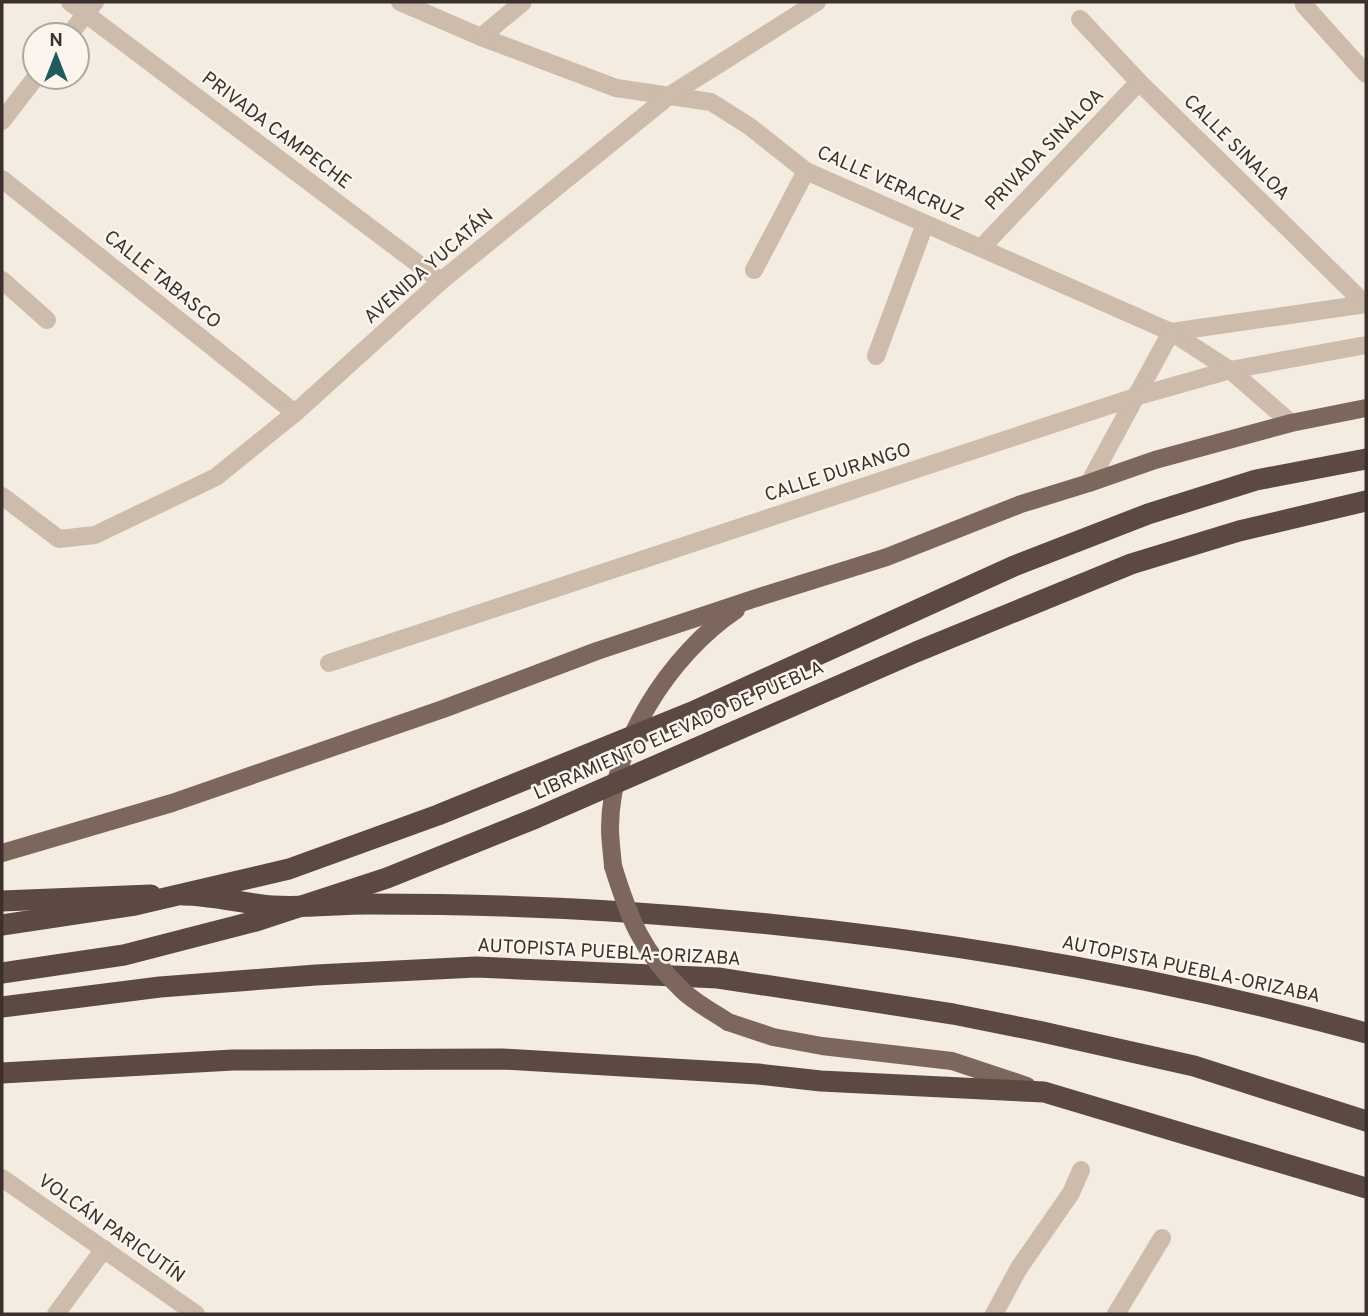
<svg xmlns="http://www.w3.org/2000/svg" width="1368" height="1316" viewBox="0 0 1368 1316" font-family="Overpass,sans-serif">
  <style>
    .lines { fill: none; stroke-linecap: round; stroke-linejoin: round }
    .minor { stroke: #cdbbac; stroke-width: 18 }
    .major { stroke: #7d675c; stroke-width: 18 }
    .highway { stroke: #5c4a42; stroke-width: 21 }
    .major-bridge { stroke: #7d675c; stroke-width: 18 }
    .highway-bridge { stroke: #5c4a42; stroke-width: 21 }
    .labels { text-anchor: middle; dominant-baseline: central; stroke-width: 5; stroke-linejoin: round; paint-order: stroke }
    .street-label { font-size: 19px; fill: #3b302b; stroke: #fbf5ee }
  </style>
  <rect width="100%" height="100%" fill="#f4ebe1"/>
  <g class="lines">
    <g class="minor">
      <path d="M70 2 441 281"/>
      <path d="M400 2 481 37 616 88 711 102 749 126 806 171 1171 332 1230 370 1291 423"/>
      <path d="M1304 5 1366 74"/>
      <path d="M1080 19 1139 82 1365 304"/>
      <path d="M69 35 95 2"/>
      <path d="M481 37 523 2"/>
      <path d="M2 121 36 77"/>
      <path d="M2 179 295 413"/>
      <path d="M981 248 1139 82"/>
      <path d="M754 270 806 171"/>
      <path d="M2 280 47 320"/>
      <path d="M1171 332 1366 304"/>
      <path d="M876 356 925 224"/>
      <path d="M1089 483 1171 332"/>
      <path d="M2 496 59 539 95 535 216 477 295 413 441 281 670 95 817 2"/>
      <path d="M329 663 1138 396 1230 370 1366 345"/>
      <path d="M2 1178 196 1314"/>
      <path d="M56 1314 104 1249"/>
      <path d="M994 1314 1019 1268 1071 1193 1081 1170"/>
      <path d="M1116 1314 1162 1238"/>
    </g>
    <g class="major">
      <path d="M2 853 172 803 443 709 597 651 753 599 887 557 1021 504 1089 483 1155 460 1291 423 1366 408"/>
      <path d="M613 866C612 853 610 840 610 828 610 747 670 654 736 610"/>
      <path d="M728 1022 773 1037 822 1046 952 1061 1027 1086"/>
    </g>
    <g class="highway">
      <path d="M183 895C213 895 243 904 273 906 304 908 337 904 369 904 449 904 529 906 609 911 863 927 1120 965 1366 1033"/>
      <path d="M2 901 151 895"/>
      <path d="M2 1007 160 987 316 975 476 967 718 978 953 1014 1038 1031 1194 1066 1366 1121"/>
      <path d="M2 1073 233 1060 503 1059 758 1074 821 1081 1044 1092 1366 1188"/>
    </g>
    <path class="major-bridge" d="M613 866C629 918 642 952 683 991 696 1003 713 1012 728 1022"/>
    <g class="highway-bridge">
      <path d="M2 925 135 905 289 869 438 815 692 712 1014 566 1148 514 1256 480 1366 459"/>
      <path d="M2 973 124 955 256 921 387 878 536 818 916 652 1131 564 1239 531 1366 501"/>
    </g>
  </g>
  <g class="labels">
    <g class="street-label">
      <text transform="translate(276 131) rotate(37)">PRIVADA CAMPECHE</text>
      <text transform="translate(1236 148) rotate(45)">CALLE SINALOA</text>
      <text transform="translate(1045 150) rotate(-46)">PRIVADA SINALOA</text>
      <text transform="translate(890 184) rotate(24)">CALLE VERACRUZ</text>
      <text transform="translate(429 267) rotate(-41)">AVENIDA YUCATÁN</text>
      <text transform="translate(162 280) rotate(39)">CALLE TABASCO</text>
      <text transform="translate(838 473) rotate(-18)">CALLE DURANGO</text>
      <text transform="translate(679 731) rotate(-24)">LIBRAMIENTO ELEVADO DE PUEBLA</text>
      <text transform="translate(609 953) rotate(3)">AUTOPISTA PUEBLA-ORIZABA</text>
      <text transform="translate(1191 970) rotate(12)">AUTOPISTA PUEBLA-ORIZABA</text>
      <text transform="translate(111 1229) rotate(35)">VOLCÁN PARICUTÍN</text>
    </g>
  </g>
  <rect width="1368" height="1316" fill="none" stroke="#3b302b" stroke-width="7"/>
  <g transform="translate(56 56)"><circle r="33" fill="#fbf5ee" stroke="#aea6a0" stroke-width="2"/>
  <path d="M0-5L12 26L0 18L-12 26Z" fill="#1f5a5e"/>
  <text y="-10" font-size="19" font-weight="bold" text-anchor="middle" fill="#3b302b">N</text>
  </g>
</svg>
